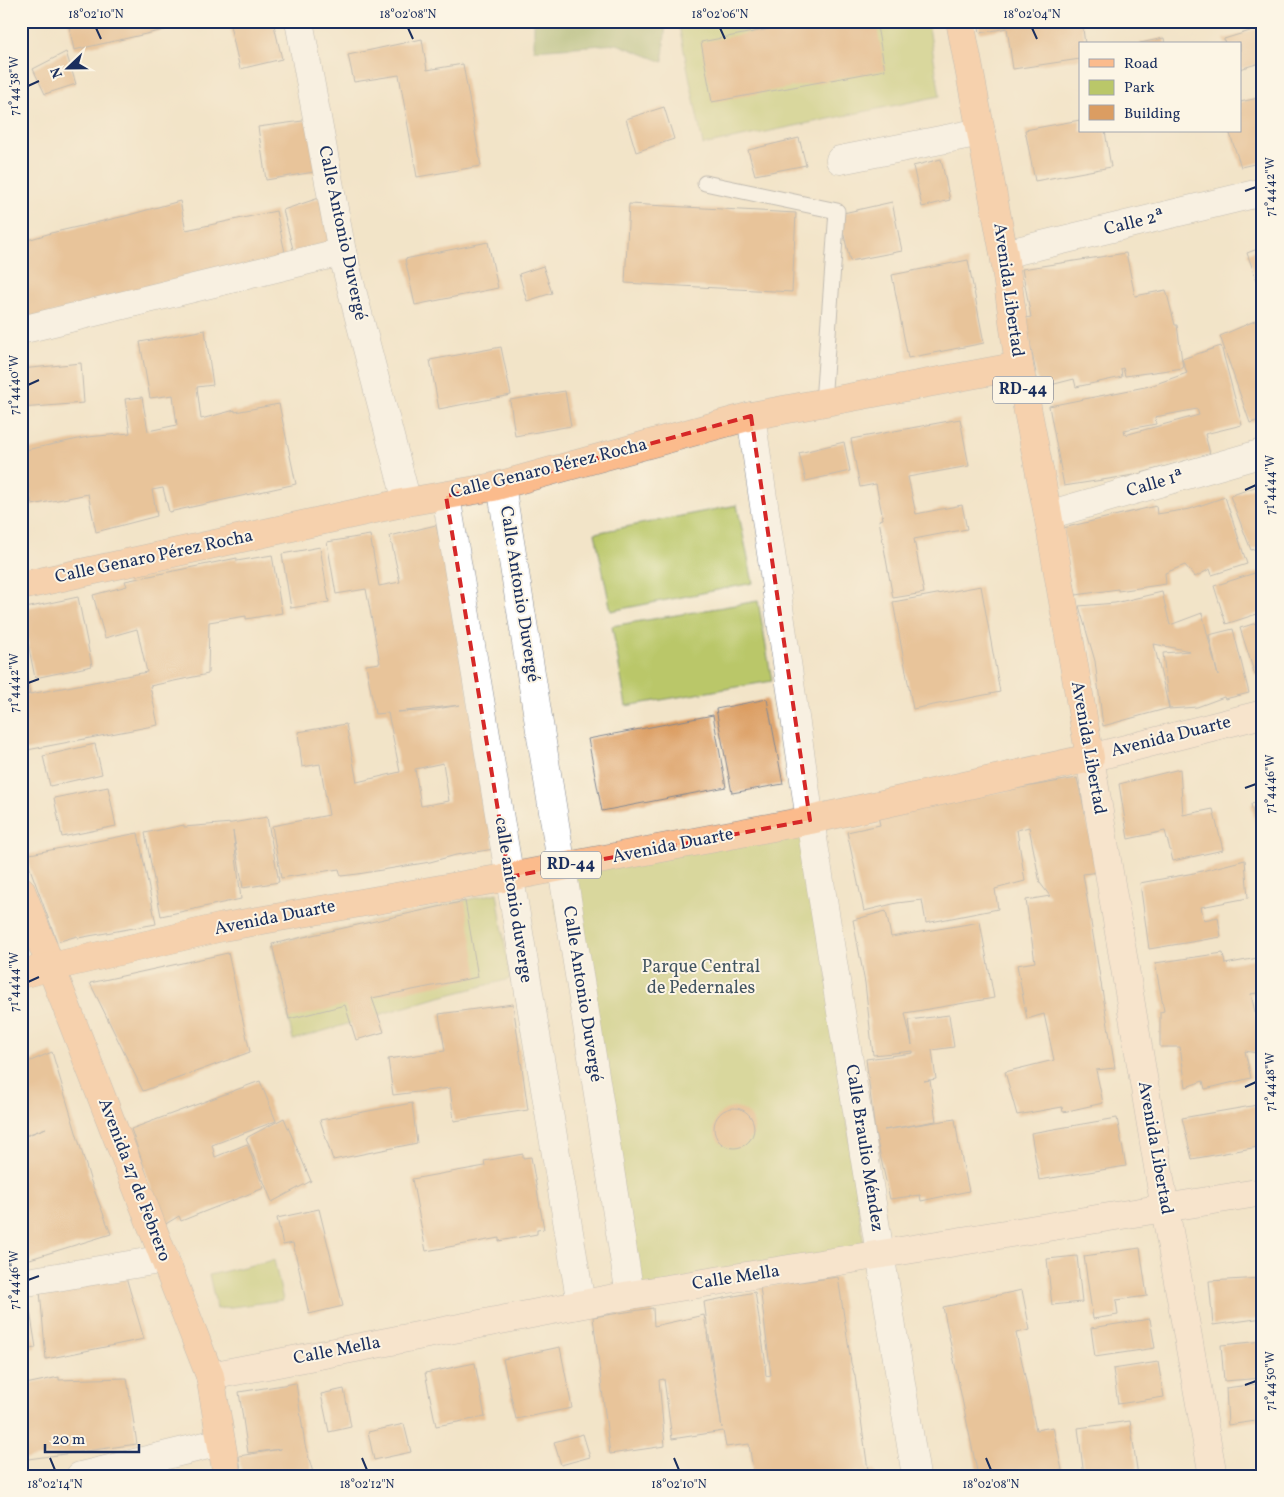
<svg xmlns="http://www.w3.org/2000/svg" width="1284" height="1497" viewBox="0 0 1284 1497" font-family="Vollkorn,serif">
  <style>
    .green { fill: #bac769; stroke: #6a7b64 }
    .forest { fill: #93ac5d; stroke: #576e5e }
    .building { fill: #db9d62; fill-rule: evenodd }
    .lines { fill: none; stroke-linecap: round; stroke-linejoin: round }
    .lane-casing { stroke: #868a93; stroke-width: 17 }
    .street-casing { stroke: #868a93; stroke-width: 29 }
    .secondary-casing { stroke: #868a93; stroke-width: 29 }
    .primary-casing { stroke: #868a93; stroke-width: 29 }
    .lane { stroke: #fff; stroke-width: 15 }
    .street { stroke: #fff; stroke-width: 28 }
    .secondary { stroke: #fde4d1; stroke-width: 28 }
    .primary { stroke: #fbbb8c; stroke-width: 28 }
    .marked { fill: none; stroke: #d62828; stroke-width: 4; stroke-dasharray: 10 6; stroke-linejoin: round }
    .ticks { fill: none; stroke: #1b2f5e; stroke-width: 2 }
    .labels { text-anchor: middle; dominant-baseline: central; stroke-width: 4; stroke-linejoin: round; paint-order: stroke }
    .shield { fill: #fcf5e5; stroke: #5e6a86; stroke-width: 1 }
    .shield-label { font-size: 16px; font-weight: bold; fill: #1b2f5e }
    .street-label { font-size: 18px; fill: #1b2f5e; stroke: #fcf5e5 }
    .park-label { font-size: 18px; fill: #435561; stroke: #fcf5e5 }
    .neatline { fill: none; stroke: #1b2f5e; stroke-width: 2 }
    .ticks-label { font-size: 12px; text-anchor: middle; fill: #1b2f5e }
  </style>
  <rect width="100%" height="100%" fill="#fcf5e5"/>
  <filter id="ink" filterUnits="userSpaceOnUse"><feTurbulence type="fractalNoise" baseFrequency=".02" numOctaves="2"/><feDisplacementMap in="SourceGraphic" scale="10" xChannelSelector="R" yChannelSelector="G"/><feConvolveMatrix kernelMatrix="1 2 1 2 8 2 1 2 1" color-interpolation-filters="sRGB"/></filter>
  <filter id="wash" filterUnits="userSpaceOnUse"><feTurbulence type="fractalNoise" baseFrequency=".0096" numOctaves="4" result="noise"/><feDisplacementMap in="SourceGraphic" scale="20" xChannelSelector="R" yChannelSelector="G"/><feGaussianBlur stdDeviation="1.12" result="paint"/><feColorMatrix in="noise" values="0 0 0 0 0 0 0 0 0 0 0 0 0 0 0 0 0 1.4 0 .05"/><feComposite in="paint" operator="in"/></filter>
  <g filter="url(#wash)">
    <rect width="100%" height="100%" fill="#f2e4c8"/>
    <g class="green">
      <path d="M678 21H928L940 96 703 145Z"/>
      <path d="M737 505 753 583 611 611 595 533Z"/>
      <path d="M758 601 772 681 626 706 612 626Z"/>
      <path d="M807 824 865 1252 635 1289 549 873Z"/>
      <path d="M497 893 510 979 436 998 293 1040 272 944Z"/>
      <path d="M274 1260 283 1300 217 1309 209 1275Z"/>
    </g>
    <path class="forest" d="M534 21H666L663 62 617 44 534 50Z"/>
    <g id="blocks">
      <g class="building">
        <path d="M68 21H200V22L74 50Z"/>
        <path d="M229 21H273L282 59 240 69Z"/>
        <path d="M811 21H876L885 70 712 102 701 42Z"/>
        <path d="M978 21H1082L1085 44H1080V59L1013 69 1007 28 980 33Z"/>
        <path d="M1263 27V62L1240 69V44H1225L1224 39Z"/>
        <path d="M1164 38 1165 44H1140V43Z"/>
        <path d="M422 39 427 70 463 64 481 166 417 177 399 75 354 82 348 55Z"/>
        <path d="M66 52 76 84 45 94 33 69Z"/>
        <path d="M1263 97V162L1241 167 1229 131H1240V102Z"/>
        <path d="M664 107 674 139 636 152 626 119Z"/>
        <path d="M310 120 320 171 266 180 258 127Z"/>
        <path d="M1080 120V131H1105L1111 167 1035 181 1025 130Z"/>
        <path d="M799 138 806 165 755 175 748 150Z"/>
        <path d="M941 159 950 200 922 207 913 166Z"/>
        <path d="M325 196 331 244 294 253 283 210Z"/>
        <path d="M180 201 186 230 276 211 286 257 23 320 21 312V242L51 233 125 216Z"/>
        <path d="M892 202 902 251 850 261 839 214Z"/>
        <path d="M629 204 796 213 792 292 625 283Z"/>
        <path d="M488 242 498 288 415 305 405 259Z"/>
        <path d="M1263 247V279L1257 281 1247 253Z"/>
        <path d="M1126 253 1135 296 1166 290 1175 325H1177L1183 368 1125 376 1123 368 1121 369 1122 377 1076 387 1074 379 1039 388 1025 318 1031 317 1022 269Z"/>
        <path d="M968 260 984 343 908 358 892 275Z"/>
        <path d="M543 266 552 293 527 301 519 274Z"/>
        <path d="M1257 320 1263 334V419L1250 423 1220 336Z"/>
        <path d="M205 330 213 385 197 387 201 419 235 410V412L279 404 296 484 169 512 163 488 152 490 157 516 96 532 88 494 32 505 21 451 88 437 130 433 125 399 142 397 148 431 177 425 173 395 150 398 140 342Z"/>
        <path d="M1221 346 1242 425 1205 434 1210 454 1134 475 1064 486 1049 406 1150 386 1187 373 1182 359ZM1197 409 1199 415 1125 435 1124 430 1156 424 1155 417Z"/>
        <path d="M501 347 511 395 439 409 430 360Z"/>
        <path d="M81 363 84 403 21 408V369Z"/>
        <path d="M565 391 571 426 515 436 510 400Z"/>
        <path d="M960 419 969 466 908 477 916 514 962 505 967 529 914 539 924 593 893 598 879 520 883 519 876 484 860 487 851 439Z"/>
        <path d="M844 442 850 471 806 481 799 453Z"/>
        <path d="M1263 484V546L1251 550 1230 496Z"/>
        <path d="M1225 497 1247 564 1212 575 1210 569 1195 577 1185 565 1165 573 1166 584 1118 591V589L1076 595 1063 528 1156 506 1157 514 1190 509Z"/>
        <path d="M436 525 451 590 494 849 456 855 430 862 358 874 341 876 339 869 281 878 272 826 329 815 320 764 302 767 298 732 346 724 357 782 400 772 388 713 375 714 366 665 380 663 366 589 336 594 327 542 370 535 379 586 400 582 390 536ZM460 705 425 711 397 712ZM443 763 449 801 421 806 415 769Z"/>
        <path d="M320 547 329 602 291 608 282 554Z"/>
        <path d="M272 555 282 613 246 619V616L209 622 208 674 150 686 158 725 22 751 21 696 30 694 21 695V653L30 694 147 672 137 629 105 638 93 595 127 586 125 581 237 558V561Z"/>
        <path d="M1261 571 1263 578V612L1226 624 1214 586Z"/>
        <path d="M981 586 1000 692 913 709 893 602Z"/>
        <path d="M1162 592 1170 625 1202 613 1218 676 1209 635 1233 629 1249 693 1225 699 1224 697 1197 707 1169 709 1163 653 1190 651 1154 644 1169 708 1103 726 1095 661 1079 606 1115 603Z"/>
        <path d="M78 597 92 666 35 678 21 609Z"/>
        <path d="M1263 621V672L1255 675 1240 628Z"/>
        <path d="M767 699 783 784 732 793 716 709Z"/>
        <path d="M713 715 726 787 602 811 588 739Z"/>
        <path d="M95 744 102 774 50 786 43 756Z"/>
        <path d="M1180 769 1183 815 1213 809 1223 850 1173 861 1165 831 1128 839 1119 784Z"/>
        <path d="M1077 778 1099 872 1083 874 1115 1068 1096 1070 1103 1103 1063 1112 1062 1107 1017 1115 1005 1072 1054 1060 1044 1014 1027 1019 1017 965 1035 962 1026 900 1050 896 1040 883 1029 827 1017 830 1025 881 995 889 998 909 926 923 922 900 897 903 864 911 847 832 880 825 877 813Z"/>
        <path d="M108 787 116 826 62 837 54 798Z"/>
        <path d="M1263 801V857H1262L1251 804Z"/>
        <path d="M267 817 279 882 243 888 233 831 241 899 161 916 145 833 184 825V827L232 823Z"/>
        <path d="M138 833 156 924 78 938 77 936 57 942 25 855Z"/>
        <path d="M1245 860 1248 898 1201 907 1204 920 1218 917 1221 937 1149 949 1140 883 1194 873Z"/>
        <path d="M465 901 478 977 372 998 384 1032 356 1040 345 1005 289 1019 272 944Z"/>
        <path d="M886 911 891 937 980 922 994 998 905 1013 912 1045 909 1020 949 1015 954 1047 932 1050 936 1079 924 1081 930 1080 936 1121 884 1130 955 1119 959 1146 969 1191 921 1201 920 1195 890 1199 875 1132 866 1059 913 1053V1051L873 1055 865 983 853 920Z"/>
        <path d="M228 953 250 1052 143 1091 90 983Z"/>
        <path d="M1223 953 1225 964 1263 957V992L1251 994 1263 1048V1054L1245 1051 1251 1078 1205 1089 1203 1081 1186 1087 1180 1047H1160V1012L1164 1011 1155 963Z"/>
        <path d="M513 1004 528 1110 454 1121 450 1088 393 1095 388 1059 445 1051 439 1014Z"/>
        <path d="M52 1052 90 1179 111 1234 30 1259 21 1234V1138L46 1128 21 1137V1065Z"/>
        <path d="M260 1081 276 1121 212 1145 215 1157 247 1144 264 1188 181 1221 179 1216 164 1225 131 1129Z"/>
        <path d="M412 1103 417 1143 333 1160 320 1120Z"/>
        <path d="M1263 1104V1146L1192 1159 1182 1118Z"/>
        <circle cx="734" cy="1128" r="20"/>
        <path d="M284 1118 311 1181 272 1202 246 1138Z"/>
        <path d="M1117 1118 1126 1166 1039 1180 1031 1133Z"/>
        <path d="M523 1154V1158L531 1157 544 1229 537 1230V1234L499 1241V1238L426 1251 412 1179 485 1166 484 1161Z"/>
        <path d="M319 1209 343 1306 309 1314 293 1243 283 1245 277 1218Z"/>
        <path d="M1140 1248 1147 1296 1116 1300 1118 1315 1093 1319 1084 1256Z"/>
        <path d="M1077 1256 1082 1302 1052 1305 1047 1259Z"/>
        <path d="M126 1277 144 1339 46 1359 40 1291Z"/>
        <path d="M838 1277 851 1363 855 1376 868 1470 835 1476H754L749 1444 726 1447 723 1431 672 1439 664 1379 659 1380 665 1446 610 1454 593 1317 653 1308 654 1326 704 1315 722 1428 704 1302 755 1292 766 1365H765L766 1376 771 1375 760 1287Z"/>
        <path d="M1263 1278V1318L1213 1325 1209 1281Z"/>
        <path d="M26 1286 36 1348 21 1350V1287Z"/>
        <path d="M1022 1290 1030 1330 1016 1333 1036 1430 1053 1427 1062 1470 1034 1476H978L943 1307Z"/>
        <path d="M1150 1319 1155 1348 1095 1357 1091 1328Z"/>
        <path d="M1263 1341V1378L1224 1381 1221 1345Z"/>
        <path d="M560 1347 572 1408 516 1419 503 1359Z"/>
        <path d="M1158 1362 1164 1397 1118 1404 1113 1369Z"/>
        <path d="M475 1363 485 1417 436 1426 425 1373Z"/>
        <path d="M59 1377V1380L127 1378 137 1444 21 1460V1385Z"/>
        <path d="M296 1383 305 1445 314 1476H242L239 1456 281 1449 248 1453 239 1392Z"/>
        <path d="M1263 1383V1420L1228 1425 1226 1388Z"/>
        <path d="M344 1389 351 1427 329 1432 321 1394Z"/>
        <path d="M1130 1421 1138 1476H1084L1078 1428Z"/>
        <path d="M404 1424 411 1452 374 1460 368 1432Z"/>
        <path d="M583 1434 590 1457 561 1465 554 1442Z"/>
        <path d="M875 1469 876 1476H845V1475Z"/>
      </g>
    </g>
  </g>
  <g filter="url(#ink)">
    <use href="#blocks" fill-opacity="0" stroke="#868a93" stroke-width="1"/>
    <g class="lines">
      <g class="lane-casing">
        <path id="lane" d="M705 183 837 211 823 402"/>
      </g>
      <g class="street-casing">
        <g id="street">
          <path d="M299 21 342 252 407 502"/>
          <path d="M840 160 981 132"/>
          <path d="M1004 254 1263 192"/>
          <path d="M21 330 342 252"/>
          <path d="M751 416 810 820 916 1476"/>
          <path d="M501 485 630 1295"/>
          <path d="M446 496 581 1304"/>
          <path d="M1048 515 1263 453"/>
          <path d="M21 1283 165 1259"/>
          <path d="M80 1476 221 1442"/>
        </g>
      </g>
      <g class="secondary-casing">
        <g id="secondary">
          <path d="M210 1376 630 1295 1263 1192"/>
          <path d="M1213 1476 1165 1209 1090 758 1263 714"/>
        </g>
      </g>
      <g class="primary-casing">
        <g id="primary">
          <path d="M21 586 407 502 493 487 751 416 1019 366"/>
          <path d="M21 890 210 1376 227 1476"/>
          <path d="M21 974 223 927 509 877 810 820 1090 758 1048 515 1019 366 1004 254 960 21"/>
        </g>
      </g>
      <use href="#lane" class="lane"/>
      <use href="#street" class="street"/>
      <use href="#secondary" class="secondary"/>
      <use href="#primary" class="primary"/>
    </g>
  </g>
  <path d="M0 0H1284V1497H0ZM751 416 810 820 509 877 446 496 493 487Z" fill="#f2e4c8" fill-opacity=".55" fill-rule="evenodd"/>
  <path class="marked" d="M751 416 810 820 509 877 446 496 493 487Z"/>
  <path class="ticks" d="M96 28 101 39M408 28 413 39M720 28 725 39M1032 28 1037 39M28 86 39 81M1245 191 1256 187M28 385 39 380M1245 490 1256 485M28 683 39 679M1245 788 1256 784M28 982 39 977M1245 1087 1256 1082M28 1280 39 1276M1245 1385 1256 1381M50 1458 55 1470M362 1458 367 1470M674 1458 679 1470M986 1458 991 1470"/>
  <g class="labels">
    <g class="shield">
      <rect x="993" y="376.5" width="60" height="27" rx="4"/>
      <rect x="541" y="851.5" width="60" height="27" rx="4"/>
    </g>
    <g class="shield-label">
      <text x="1023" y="390">RD-44</text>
      <text x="571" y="865">RD-44</text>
    </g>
    <g class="street-label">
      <text transform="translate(1134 223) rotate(-14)">Calle 2ª</text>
      <text transform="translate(342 233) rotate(78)">Calle Antonio Duvergé</text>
      <text transform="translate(1008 290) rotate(82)">Avenida Libertad</text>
      <text transform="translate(549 469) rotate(-14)">Calle Genaro Pérez Rocha</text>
      <text transform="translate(1155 484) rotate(-16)">Calle 1ª</text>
      <text transform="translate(154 557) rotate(-12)">Calle Genaro Pérez Rocha</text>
      <text transform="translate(519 594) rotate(81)">Calle Antonio Duvergé</text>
      <text transform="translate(1171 737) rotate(-14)">Avenida Duarte</text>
      <text transform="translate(1088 748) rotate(80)">Avenida Libertad</text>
      <text transform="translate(673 846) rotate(-11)">Avenida Duarte</text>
      <text transform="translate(513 900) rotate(81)">calle antonio duverge</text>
      <text transform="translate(275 918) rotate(-11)">Avenida Duarte</text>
      <text transform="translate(582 994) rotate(81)">Calle Antonio Duvergé</text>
      <text transform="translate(864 1148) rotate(81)">Calle Braulio Méndez</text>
      <text transform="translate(1155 1148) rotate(80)">Avenida Libertad</text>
      <text transform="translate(134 1180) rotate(69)">Avenida 27 de Febrero</text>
      <text transform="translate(736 1278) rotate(-9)">Calle Mella</text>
      <text transform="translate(337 1351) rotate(-11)">Calle Mella</text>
    </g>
    <g class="park-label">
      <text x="701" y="967">Parque Central<tspan x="701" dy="21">de Pedernales</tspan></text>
    </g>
  </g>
  <rect width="1284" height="1497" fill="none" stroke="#fcf5e5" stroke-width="55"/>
  <rect x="1079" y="42" width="162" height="90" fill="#fcf5e5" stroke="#a2a6af"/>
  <rect x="1089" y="59" width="25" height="8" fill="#fbbb8c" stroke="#a2a6af"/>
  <text x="1124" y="68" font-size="15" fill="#1b2f5e">Road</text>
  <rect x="1089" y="80" width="25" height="15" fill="#bac769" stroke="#a2a6af"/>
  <text x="1124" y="92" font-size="15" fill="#1b2f5e">Park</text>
  <rect x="1089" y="105" width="25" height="15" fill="#db9d62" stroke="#a2a6af"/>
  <text x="1124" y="118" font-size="15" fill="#1b2f5e">Building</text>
  <g transform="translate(68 68) rotate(248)" stroke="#fcf5e5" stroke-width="4" paint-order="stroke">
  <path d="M0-4L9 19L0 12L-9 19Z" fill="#1b2f5e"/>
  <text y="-8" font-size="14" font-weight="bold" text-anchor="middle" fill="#1b2f5e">N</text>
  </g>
  <path d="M45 1444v8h94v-8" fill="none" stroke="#1b2f5e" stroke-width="2.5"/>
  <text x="52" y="1444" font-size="15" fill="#1b2f5e" stroke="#fcf5e5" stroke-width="4" paint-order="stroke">20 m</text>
  <rect x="28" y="28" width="1228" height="1442" class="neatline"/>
  <g class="ticks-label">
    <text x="96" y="18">18°02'10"N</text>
    <text x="408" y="18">18°02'08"N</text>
    <text x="720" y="18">18°02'06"N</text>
    <text x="1032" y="18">18°02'04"N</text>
    <text transform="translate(14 86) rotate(-90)" y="4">71°44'38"W</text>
    <text transform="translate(1270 187) rotate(-90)" y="4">71°44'42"W</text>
    <text transform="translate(14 385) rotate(-90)" y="4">71°44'40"W</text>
    <text transform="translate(1270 485) rotate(-90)" y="4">71°44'44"W</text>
    <text transform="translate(14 683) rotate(-90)" y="4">71°44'42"W</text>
    <text transform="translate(1270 784) rotate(-90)" y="4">71°44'46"W</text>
    <text transform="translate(14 982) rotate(-90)" y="4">71°44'44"W</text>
    <text transform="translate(1270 1082) rotate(-90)" y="4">71°44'48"W</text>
    <text transform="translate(14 1280) rotate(-90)" y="4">71°44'46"W</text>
    <text transform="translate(1270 1381) rotate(-90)" y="4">71°44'50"W</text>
    <text x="55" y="1488">18°02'14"N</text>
    <text x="367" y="1488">18°02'12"N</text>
    <text x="679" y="1488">18°02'10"N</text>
    <text x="991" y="1488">18°02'08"N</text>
  </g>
</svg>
